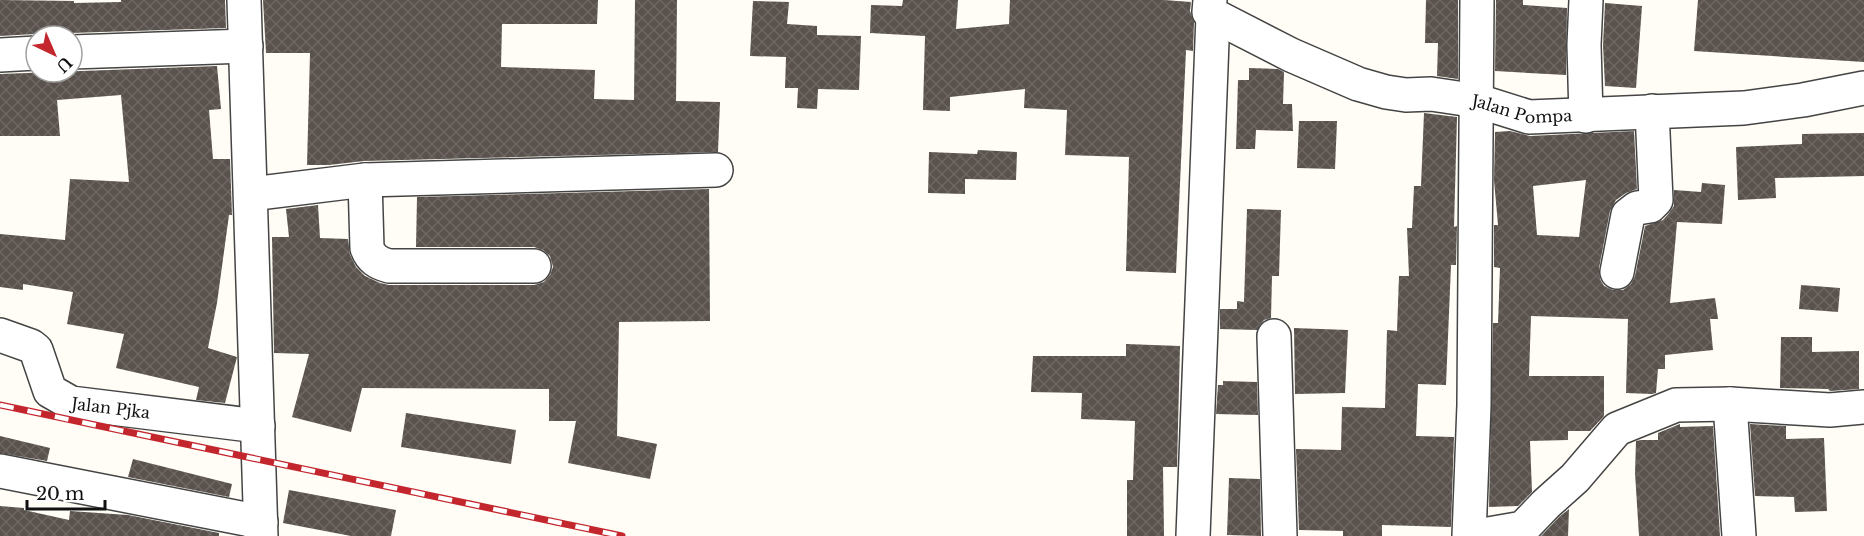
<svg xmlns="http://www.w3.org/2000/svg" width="1864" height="536" viewBox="0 0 1864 536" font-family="'Libre Baskerville',serif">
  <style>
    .building { fill: url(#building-cross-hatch); fill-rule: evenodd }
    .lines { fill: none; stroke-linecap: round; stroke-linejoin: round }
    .minor-casing { stroke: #444; stroke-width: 36 }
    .minor { stroke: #fff; stroke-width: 33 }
    .rail-casing { stroke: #c4262e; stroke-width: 7 }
    .rail { stroke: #fff; stroke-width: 4.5; stroke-dasharray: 14; stroke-linecap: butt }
    .labels { text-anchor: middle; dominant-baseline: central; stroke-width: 6; stroke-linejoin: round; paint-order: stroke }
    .street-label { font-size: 16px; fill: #111; stroke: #fff }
  </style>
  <defs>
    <pattern id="building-cross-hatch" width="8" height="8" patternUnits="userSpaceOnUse" patternTransform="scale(1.5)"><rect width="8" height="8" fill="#5a524d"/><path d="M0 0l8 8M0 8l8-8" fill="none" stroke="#6d6662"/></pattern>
  </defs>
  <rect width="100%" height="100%" fill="#fffdf5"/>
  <g class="building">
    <path d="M0 0 74 1V3L121 2V0H225L226 28 71 33 62 36 35 34 0 36Z"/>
    <path d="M263 0H598L597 24H502L501 67 595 70 594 99 634 100 635 0H677L676 101 720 102 718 152 364 161 329 165H307L310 53H266Z"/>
    <path d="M903 0H958L956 29 1009 24 1010 0H1164L1191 2 1190 11 1194 22 1193 51 1186 50 1176 273 1126 271 1129 157 1065 155 1067 110 1024 108 1025 89 950 97V111L923 110 925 36 870 33 871 5 902 6Z"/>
    <path d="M1426 0H1458V79L1437 76 1438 43H1425Z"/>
    <path d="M1496 0H1523V5L1567 8 1566 75 1495 71Z"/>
    <path d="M1698 0H1864V62L1694 51Z"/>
    <path d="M753 1 789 2 787 24 817 26V35L861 36 859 90 818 89 817 109 797 108 798 88H785L786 57 750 56Z"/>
    <path d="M1605 3 1642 6 1636 88 1605 86 1603 45Z"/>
    <path d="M217 66 221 109 209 110 213 159H230L232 215H229L217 303 208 348 237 357 225 403 196 400 199 387 116 368 124 334 67 324 73 292 23 284V290L0 287V234L65 240 70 179 129 182 121 95 57 100 60 136H0V74Z"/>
    <path d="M1249 68 1278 69 1284 72 1283 104H1292L1293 131 1256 130 1255 149H1236L1238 80H1249Z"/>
    <path d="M1424 113 1457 117 1454 227 1457 226 1456 265H1451L1446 385 1418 384 1416 436 1454 437 1451 527 1382 525V536H1343V531L1299 530 1296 449 1341 450 1342 407 1385 408 1387 330 1397 331 1399 276H1409L1407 228H1412L1414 186H1421Z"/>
    <path d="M1299 121H1337L1335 169 1297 168Z"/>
    <path d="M1510 131 1530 136 1634 131 1637 189 1626 193 1616 200 1610 211 1599 268 1600 279 1604 286 1613 290H1623L1631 284 1635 276 1645 226 1663 220 1669 213 1674 206V190L1701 192 1702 183 1725 185 1722 224 1677 222 1670 303 1715 298 1718 319H1710L1713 350 1665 355V369H1658L1656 393 1652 394 1626 393 1628 319 1531 316 1529 376H1604V416L1590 431H1568V440L1530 441 1532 492 1518 506 1489 507 1493 323H1498L1500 268 1494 267V225H1498L1494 180 1495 132ZM1586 180 1579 237 1537 235 1533 186Z"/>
    <path d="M1864 133V176L1775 178 1776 198 1738 200 1736 147 1802 144V134Z"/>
    <path d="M978 150 1017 152 1016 180 965 179V194L928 193 929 152 977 154Z"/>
    <path d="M709 189 710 321 619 322 617 436 657 444 650 479 568 463 576 421H549V389L362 388 351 432 292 417 309 354 274 353 272 237H289L286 209 318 205 320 238 348 239 350 255 356 267 365 276 380 283 389 285H534L544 282 550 275 553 267 550 256 543 250 534 247H416L417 197Z"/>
    <path d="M1247 209 1281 210 1279 276H1272L1271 318 1264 320 1257 330 1220 329V309H1237V301L1244 302Z"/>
    <path d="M1801 285 1840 288 1838 312 1799 309Z"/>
    <path d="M1294 328 1348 330 1345 393 1295 394Z"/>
    <path d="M1781 337H1812V352L1859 351V389L1830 391 1828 389 1780 388Z"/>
    <path d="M1126 344 1180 346 1177 467H1163L1164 536H1127V480H1133L1135 421 1081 419 1082 393 1031 392 1033 356H1126Z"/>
    <path d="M1223 381 1257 382 1258 415 1216 414 1218 385H1223Z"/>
    <path d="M406 413 516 430 511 464 401 447Z"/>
    <path d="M1680 424V427L1713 426 1720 536H1639L1635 473 1636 441 1641 440H1658V433Z"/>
    <path d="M1750 424 1786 426V439L1824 438 1827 511 1795 512 1794 497 1755 496Z"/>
    <path d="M0 436 50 448 47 461 0 453Z"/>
    <path d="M133 459 232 484 229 497 128 477Z"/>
    <path d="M1229 478 1260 479 1261 536 1227 535Z"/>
    <path d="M289 490 396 510 391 536H351L283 523Z"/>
    <path d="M0 506 24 508V510L69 520 70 511 128 515 219 533V536H0Z"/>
    <path d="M1569 509 1568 536H1541L1559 517Z"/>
  </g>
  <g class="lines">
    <g class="minor-casing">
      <g id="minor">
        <path d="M244 0 261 536"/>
        <path id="s1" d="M1210 0 1209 12 1213 15 1291 55 1358 84 1386 92 1406 95 1431 94 1478 101 1529 117 1744 108 1803 100 1864 88"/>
        <path d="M1586 0 1584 45 1586 116"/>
        <path d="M72 52 246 46"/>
        <path d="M0 55 36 53"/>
        <path d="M365 180 367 248C371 259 378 263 389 266H534"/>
        <path d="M251 194 365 180 716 170"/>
        <path d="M1617 272 1628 215 1637 208 1650 206 1656 200 1652 111"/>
        <path id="s2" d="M0 335 31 346 36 350 50 391 71 403 258 426"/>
        <path d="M1274 336 1280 536"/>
        <path d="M1730 404 1739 536"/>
        <path d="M0 471 261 522"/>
        <path d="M1193 536 1213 15"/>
        <path d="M1469 536 1474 405 1477 0"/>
        <path d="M1477 536 1523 528 1546 504 1575 478 1617 429 1676 405 1730 404 1830 410 1864 407"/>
      </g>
    </g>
    <use href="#minor" class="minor"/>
    <g class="rail-casing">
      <path id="rail" d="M0 405 622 536"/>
    </g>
    <use href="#rail" class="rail"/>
  </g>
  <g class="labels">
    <g class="street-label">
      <text stroke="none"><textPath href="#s1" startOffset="345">Jalan Pompa</textPath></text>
      <text stroke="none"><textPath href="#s2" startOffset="147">Jalan Pjka</textPath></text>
    </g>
  </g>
  <g transform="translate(54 54) rotate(136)"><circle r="28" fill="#ffffff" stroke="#a0a0a0" stroke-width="1.5"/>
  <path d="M0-4.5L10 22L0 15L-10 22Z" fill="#c4262e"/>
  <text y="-9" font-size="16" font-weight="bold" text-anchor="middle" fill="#111111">U</text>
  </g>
  <path d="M27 500v9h78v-9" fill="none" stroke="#111111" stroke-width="3"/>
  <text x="36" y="500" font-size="18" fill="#111111" stroke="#ffffff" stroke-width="4.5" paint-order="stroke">20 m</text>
</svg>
